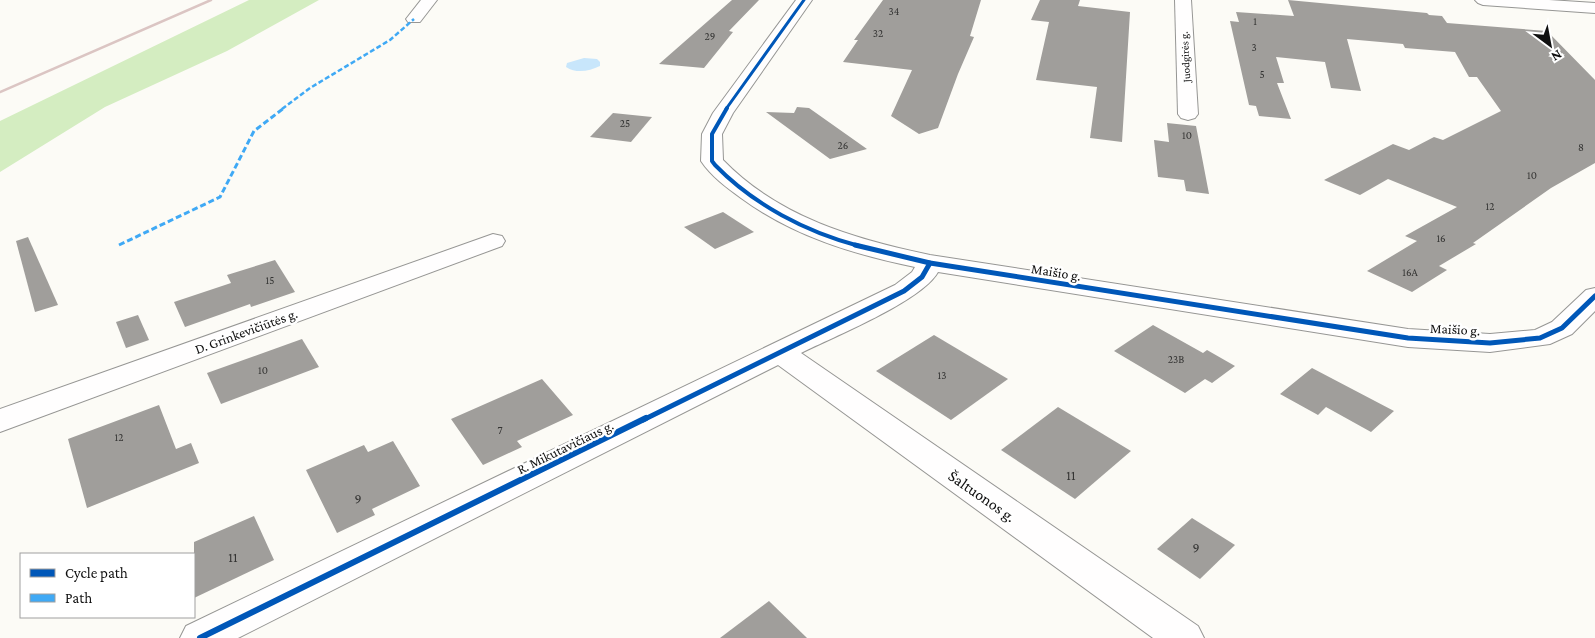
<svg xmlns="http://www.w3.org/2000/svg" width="1595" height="638" viewBox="0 0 1595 638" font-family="'Crimson Pro',serif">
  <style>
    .forest { fill: #d4edc1 }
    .water { fill: #c8e6fb }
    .building { fill: #a09e9b }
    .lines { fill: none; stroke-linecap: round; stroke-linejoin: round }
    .minor-casing { stroke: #969694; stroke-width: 2 }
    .minor { fill: #fffefe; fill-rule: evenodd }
    .rail { stroke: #dbc5c3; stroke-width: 2.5 }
    .quiet-far1 { stroke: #3fa9f5; stroke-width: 2.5; stroke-dasharray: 5 2.5; stroke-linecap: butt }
    .quiet { stroke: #3fa9f5; stroke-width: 3; stroke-dasharray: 6 3; stroke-linecap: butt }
    .cycleway-far3-casing { stroke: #fff; stroke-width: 5 }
    .cycleway-far2-casing { stroke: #fff; stroke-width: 6 }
    .cycleway-far1-casing { stroke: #fff; stroke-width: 8 }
    .cycleway-casing { stroke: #fff; stroke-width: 9 }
    .cycleway-far3 { stroke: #0057b8; stroke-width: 3 }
    .cycleway-far2 { stroke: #0057b8; stroke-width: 4 }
    .cycleway-far1 { stroke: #0057b8; stroke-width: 5 }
    .cycleway { stroke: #0057b8; stroke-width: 6 }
    .labels { text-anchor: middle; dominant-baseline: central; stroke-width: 5; stroke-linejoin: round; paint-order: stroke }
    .number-label { font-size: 11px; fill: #343433 }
    .far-street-label { font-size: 11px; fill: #101010; stroke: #fff }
    .street-label { font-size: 14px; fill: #101010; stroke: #fff }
    .near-number-label { font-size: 14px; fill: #343433 }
    .near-street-label { font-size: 16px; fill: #101010; stroke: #fff }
  </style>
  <rect width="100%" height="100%" fill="#fcfbf6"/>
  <path class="forest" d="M249 0H319L227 51 105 107 0 172V121Z"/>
  <path class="water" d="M584 58 597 59 600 62V66C589 71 577 74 566 67L567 63Z"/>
  <g class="building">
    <path d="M732 0H759L729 31 733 32 704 68 659 64Z"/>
    <path d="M883 0H981L970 36 974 37 958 74 938 128 919 134 891 116 912 70 843 62 858 40H854Z"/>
    <path d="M1040 0H1080L1078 6 1130 12 1122 142 1090 138 1097 87 1036 80 1049 22 1031 20Z"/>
    <path d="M1288 0 1427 13 1429 15 1442 16 1447 23 1547 31 1595 80V163L1551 188 1473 243 1476 244 1439 266 1447 270 1412 292 1367 271 1417 241 1405 236 1457 207 1388 179 1360 195 1324 180 1393 144 1409 150 1434 137 1443 140 1501 111 1477 77H1469L1455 52 1405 48 1403 44 1347 39 1361 91 1331 88 1325 62 1276 57 1284 83H1277L1291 119 1259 116 1256 106 1249 105 1230 21 1239 22 1236 12 1294 16Z"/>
    <path d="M797 107 809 108 867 149 830 159 766 112 794 113Z"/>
    <path d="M613 113 652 117 631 142 590 137Z"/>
    <path d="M1167 123 1196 126 1209 194 1186 191 1184 180 1158 177 1154 140 1169 142Z"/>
    <path d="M723 212 754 232 715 249 684 227Z"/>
    <path d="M28 237 58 305 35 312 16 241Z"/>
    <path d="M275 260 295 292 251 307 250 304 185 327 174 302 231 283 227 275Z"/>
    <path d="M138 315 149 340 126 348 116 322Z"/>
    <path d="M1153 325 1203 353 1207 350 1235 366 1212 383 1205 379 1185 393 1114 351Z"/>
    <path d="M934 335 1008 379 951 420 876 371Z"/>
    <path d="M302 339 319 367 221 404 207 373Z"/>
    <path d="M1312 368 1394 411 1371 432 1326 407 1318 415 1280 394Z"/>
    <path d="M542 379 573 415 517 441 522 447 483 465 451 419Z"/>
    <path d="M159 405 176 449 191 443 199 463 87 508 68 439Z"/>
    <path d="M1058 407 1131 451 1075 499 1001 450Z"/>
    <path d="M393 441 420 486 372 509 375 515 337 533 306 470 364 445 368 452Z"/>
    <path d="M254 516 274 560 194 598V542Z"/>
    <path d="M1192 518 1235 545 1200 579 1157 549Z"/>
    <path d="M769 601 807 638H720Z"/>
  </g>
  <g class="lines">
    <g class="minor-casing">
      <g id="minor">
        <path d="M421 0H437L420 22H408L406 19Z"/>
        <path d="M796 0H812L733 113 722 134 723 160C778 217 854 239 930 255L1408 329 1490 334 1535 330 1552 322 1586 290 1595 288V311L1572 334 1550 344 1490 352 1408 347 938 272C922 301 833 337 801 353L1198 626 1204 638H1153L778 365 238 638H180L186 626 895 285 912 272 915 267C852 254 793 236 741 198 726 187 711 176 701 161L702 134 713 113Z"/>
        <path d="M1175 0H1191L1198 114 1195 118 1188 120 1181 118 1178 114Z"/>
        <path d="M1475 0H1549L1595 3V13L1483 5 1478 3Z"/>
        <path d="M493 234 502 236 505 241 502 246 0 432V409Z"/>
      </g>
    </g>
    <use href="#minor" class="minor"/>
    <path class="rail" d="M0 92 211 0"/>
    <path class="quiet-far1" d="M282 109 310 88 390 40 414 19"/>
    <path class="quiet" d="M119 245 220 197 254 131 284 108"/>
    <g class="cycleway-far3-casing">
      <path id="cycleway-far3" d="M726 109 804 0"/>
    </g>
    <g class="cycleway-far2-casing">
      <path id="cycleway-far2" d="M727 108 712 134V161L715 165C754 205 806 232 859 246"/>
    </g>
    <g class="cycleway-far1-casing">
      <g id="cycleway-far1">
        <path d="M855 245 930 263 1408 338 1490 343 1540 338 1562 328 1595 296"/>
        <path d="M643 420 904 291 922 277 930 263"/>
      </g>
    </g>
    <g class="cycleway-casing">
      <path id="cycleway" d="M200 638 646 418"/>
    </g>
    <use href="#cycleway-far3" class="cycleway-far3"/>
    <use href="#cycleway-far2" class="cycleway-far2"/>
    <use href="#cycleway-far1" class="cycleway-far1"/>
    <use href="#cycleway" class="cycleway"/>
  </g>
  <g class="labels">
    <g class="number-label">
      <text x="894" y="11">34</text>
      <text x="1255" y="21">1</text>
      <text x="878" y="33">32</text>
      <text x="710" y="36">29</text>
      <text x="1254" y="47">3</text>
      <text x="1262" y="74">5</text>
      <text x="625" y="123">25</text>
      <text x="1187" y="135">10</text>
      <text x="843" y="145">26</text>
      <text x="1581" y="147">8</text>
      <text x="1532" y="175">10</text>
      <text x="1490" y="206">12</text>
      <text x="1441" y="238">16</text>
      <text x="1410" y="272">16A</text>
      <text x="270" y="280">15</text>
      <text x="1176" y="359">23B</text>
      <text x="263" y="370">10</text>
      <text x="942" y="375">13</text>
      <text x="500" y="430">7</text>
      <text x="119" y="437">12</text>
    </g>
    <g class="far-street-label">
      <text transform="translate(1185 57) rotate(-93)">Juodgirės g.</text>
    </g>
    <g class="street-label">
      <text transform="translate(1056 272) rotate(9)">Maišio g.</text>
      <text transform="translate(1455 329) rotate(3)">Maišio g.</text>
      <text transform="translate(246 331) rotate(-20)">D. Grinkevičiūtės g.</text>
      <text transform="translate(565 447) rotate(-26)">R. Mikutavičiaus g.</text>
    </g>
    <g class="near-number-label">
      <text x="1071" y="475">11</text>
      <text x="358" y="498">9</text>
      <text x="1196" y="547">9</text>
      <text x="233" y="557">11</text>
    </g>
    <g class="near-street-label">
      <text transform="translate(982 496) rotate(35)">Šaltuonos g.</text>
    </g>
  </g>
  <rect x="20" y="553" width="175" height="65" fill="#ffffff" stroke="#9f9f9f"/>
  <rect x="30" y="569" width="25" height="8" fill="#0057b8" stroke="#9f9f9f"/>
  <text x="65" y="578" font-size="15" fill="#101010">Cycle path</text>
  <rect x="30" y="594" width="25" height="8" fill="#3fa9f5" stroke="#9f9f9f"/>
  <text x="65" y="603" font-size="15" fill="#101010">Path</text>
  <g transform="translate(1550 45) rotate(148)" stroke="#ffffff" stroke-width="4" paint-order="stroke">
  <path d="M0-4L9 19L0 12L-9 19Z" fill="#101010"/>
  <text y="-8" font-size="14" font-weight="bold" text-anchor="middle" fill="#101010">N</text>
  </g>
</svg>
